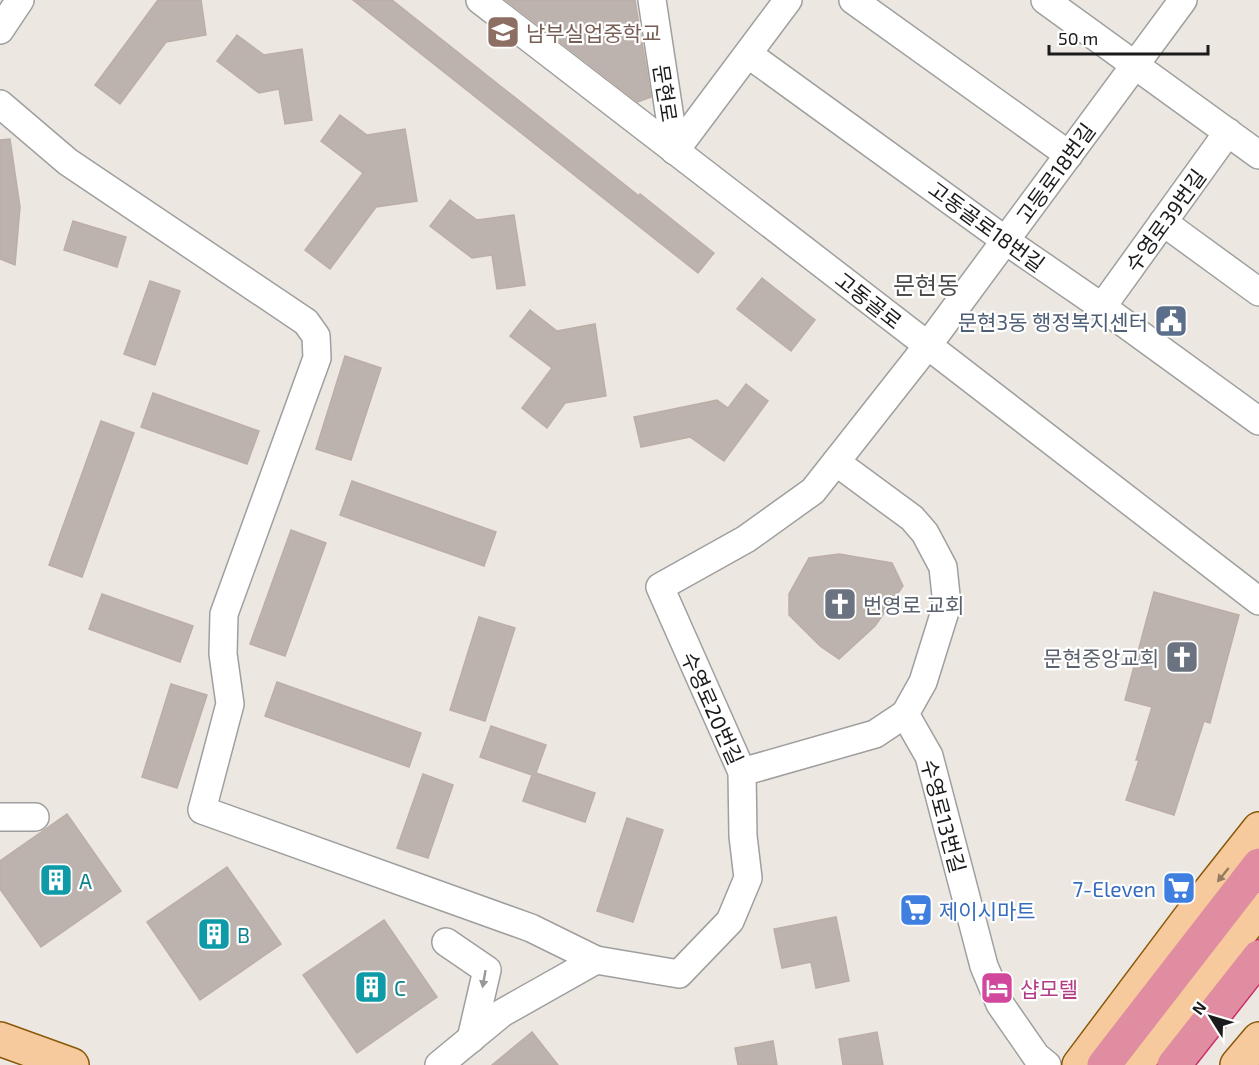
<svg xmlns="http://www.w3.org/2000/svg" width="1259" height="1065" viewBox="0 0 1259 1065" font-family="'Exo 2','Noto Sans KR',sans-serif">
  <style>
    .building { fill: #bcb3ae; stroke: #bdaea5; stroke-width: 1.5 }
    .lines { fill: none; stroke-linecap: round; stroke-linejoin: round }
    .minor-casing { stroke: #9f9f9f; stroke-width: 30 }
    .major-casing { stroke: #8a5809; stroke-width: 36 }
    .highway-casing { stroke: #cb2e6d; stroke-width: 36 }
    .minor { stroke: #fff; stroke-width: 27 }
    .major { stroke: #f6ca9d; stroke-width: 33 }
    .highway { stroke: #e08da1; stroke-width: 33 }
    .oneway { fill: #937b62 }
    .oneway2 { fill: #989898 }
    .labels { text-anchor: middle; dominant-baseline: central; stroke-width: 4.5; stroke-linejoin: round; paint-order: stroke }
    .education-label { font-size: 21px; fill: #785e54; stroke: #fff; text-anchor: start }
    .street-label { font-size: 21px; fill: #1b1b1b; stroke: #fff }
    .service-label { font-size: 21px; fill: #4e5e75; stroke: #fff; text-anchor: end }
    .worship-label { font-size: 21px; fill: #5b616d; stroke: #fff; text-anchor: start }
    .culture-label { font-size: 21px; fill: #0d838f; stroke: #fff; text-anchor: start }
    .shop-label { font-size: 21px; fill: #366cbe; stroke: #fff; text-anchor: end }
    .hotel-label { font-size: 21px; fill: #b23c85; stroke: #fff; text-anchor: start }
    .quarter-label { font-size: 24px; fill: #4e4e4e; stroke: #fff }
  </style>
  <rect width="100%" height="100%" fill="#ece8e1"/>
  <g class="building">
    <path d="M158 0H201L206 35 166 42 120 104 95 85Z"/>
    <path d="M353 0H392L639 196 640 194 714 253 698 273Z"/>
    <path d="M506 0H635L651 97 638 102Z"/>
    <path d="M237 35 264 55 302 49 312 120 285 124 279 89 259 93 217 61Z"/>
    <path d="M340 115 367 135 405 129 417 201 376 207 330 269 305 250 363 173 321 141Z"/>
    <path d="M10 139 20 207 15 265 0 259V140Z"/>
    <path d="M450 200 477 220 514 215 525 285 497 289 492 255 472 258 430 226Z"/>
    <path d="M73 221 126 237 117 267 64 250Z"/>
    <path d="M762 278 815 320 791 351 737 309Z"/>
    <path d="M150 281 180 291 155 365 124 354Z"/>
    <path d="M530 310 557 331 595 324 606 396 565 403 547 428 522 408 552 368 510 336Z"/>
    <path d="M345 356 381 368 351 460 316 449Z"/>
    <path d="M746 384 768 401 724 461 690 437 641 447 634 417 717 400 728 408Z"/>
    <path d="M153 393 259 431 247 464 141 427Z"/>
    <path d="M101 421 134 433 82 577 49 565Z"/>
    <path d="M352 481 496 532 484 566 340 515Z"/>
    <path d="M291 530 326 543 285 656 250 644Z"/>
    <path d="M839 554 892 563 903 586 875 626 839 659 820 646 789 615V594L809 558Z"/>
    <path d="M1154 592 1239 615 1210 723 1204 721 1174 815 1126 800 1139 760H1136L1152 707 1125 700Z"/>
    <path d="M102 594 193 626 180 662 89 629Z"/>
    <path d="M479 617 515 628 485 721 450 710Z"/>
    <path d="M277 682 421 733 409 767 265 716Z"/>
    <path d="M171 684 207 695 177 788 142 777Z"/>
    <path d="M491 726 546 745 536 773 595 793 585 822 523 801 532 775 480 757Z"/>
    <path d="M423 774 453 785 428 858 397 848Z"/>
    <path d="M67 814 121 891 41 947 0 889V861Z"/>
    <path d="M627 818 663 830 633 922 597 911Z"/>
    <path d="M227 867 281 944 200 1000 147 922Z"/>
    <path d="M836 917 849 981 816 988 811 962 782 968 774 929Z"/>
    <path d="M384 920 437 997 357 1053 303 975Z"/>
    <path d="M532 1032 558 1065H492Z"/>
    <path d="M877 1032 883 1065H843L839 1039Z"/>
    <path d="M773 1041 777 1065H738L735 1048Z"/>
  </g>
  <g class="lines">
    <g class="minor-casing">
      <g id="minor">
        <path d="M480 0 1259 601"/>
        <path d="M652 0 675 151"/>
        <path d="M853 0 1069 155"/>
        <path d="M1045 0 1259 155"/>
        <path d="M0 30 20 0"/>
        <path d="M748 54 1009 243 1102 307 1259 421"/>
        <path d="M0 104 68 162 306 322 316 336 317 358 224 614 223 654 230 704 202 810 531 928 596 960"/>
        <path d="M675 151 788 0"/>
        <path d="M1163 222 1259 292"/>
        <path d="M1102 307 1228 132"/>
        <path d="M836 462 912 518 925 533 943 567 947 605 923 682 905 714 929 756 984 966 1000 1004 1036 1056 1047 1065"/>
        <path d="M742 772 875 734 905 714"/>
        <path d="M0 817H35"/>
        <path d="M446 942 487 970 471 1039"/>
        <path d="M439 1065 502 1013 596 960 679 974 730 921 748 878 743 836 742 772 660 587 746 539 813 491 928 345 1183 0"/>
      </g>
    </g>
    <g class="major-casing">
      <g id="major">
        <path d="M0 1039 72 1065"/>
        <path d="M1079 1065 1206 896 1259 829"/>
        <path d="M1135 1065 1259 909"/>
        <path d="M1237 1065 1259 1039"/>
      </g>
    </g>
    <g class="highway-casing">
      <g id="highway">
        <path d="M1104 1065 1259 865"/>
        <path d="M1174 1065 1259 957"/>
      </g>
    </g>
    <use href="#minor" class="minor"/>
    <use href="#major" class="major"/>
    <use href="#highway" class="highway"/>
  </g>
  <defs><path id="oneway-solid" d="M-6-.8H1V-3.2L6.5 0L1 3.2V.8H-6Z" transform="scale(1.5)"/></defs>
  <use class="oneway" href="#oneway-solid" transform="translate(1223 875) rotate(129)"/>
  <use class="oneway2" href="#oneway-solid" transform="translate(484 979) rotate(100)"/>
  <defs>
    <g id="school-square" transform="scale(1.725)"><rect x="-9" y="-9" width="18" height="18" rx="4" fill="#8d6e63" stroke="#fff"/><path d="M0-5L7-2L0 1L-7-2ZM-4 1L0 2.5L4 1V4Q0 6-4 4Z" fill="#fff"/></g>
    <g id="civic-square" transform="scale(1.725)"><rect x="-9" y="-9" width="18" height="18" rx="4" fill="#5c6f8a" stroke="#fff"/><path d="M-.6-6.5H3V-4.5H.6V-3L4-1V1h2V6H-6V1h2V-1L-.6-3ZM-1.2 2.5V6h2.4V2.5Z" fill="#fff"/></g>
    <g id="church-square" transform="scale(1.725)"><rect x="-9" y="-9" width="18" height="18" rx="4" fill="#6b7280" stroke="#fff"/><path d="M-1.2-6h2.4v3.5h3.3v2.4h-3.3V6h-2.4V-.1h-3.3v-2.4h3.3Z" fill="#fff"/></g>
    <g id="building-square" transform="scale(1.725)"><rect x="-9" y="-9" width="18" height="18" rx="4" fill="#0f9aa8" stroke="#fff"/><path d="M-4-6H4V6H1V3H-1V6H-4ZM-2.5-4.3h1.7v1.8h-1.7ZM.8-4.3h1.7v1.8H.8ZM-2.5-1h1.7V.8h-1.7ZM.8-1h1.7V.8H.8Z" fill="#fff"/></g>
    <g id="supermarket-square" transform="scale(1.725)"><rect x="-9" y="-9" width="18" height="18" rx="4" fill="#3f7fe0" stroke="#fff"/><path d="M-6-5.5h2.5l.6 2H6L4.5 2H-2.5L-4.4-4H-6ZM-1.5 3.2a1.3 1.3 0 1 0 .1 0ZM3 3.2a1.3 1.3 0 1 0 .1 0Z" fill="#fff"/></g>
    <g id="hotel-square" transform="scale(1.725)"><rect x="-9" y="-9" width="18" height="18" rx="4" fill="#d1479c" stroke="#fff"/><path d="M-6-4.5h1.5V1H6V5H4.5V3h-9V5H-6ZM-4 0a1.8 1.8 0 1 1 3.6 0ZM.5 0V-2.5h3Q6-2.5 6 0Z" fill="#fff"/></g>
  </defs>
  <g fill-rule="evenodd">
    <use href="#school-square" x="503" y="32"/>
    <use href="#civic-square" x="1171" y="321"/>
    <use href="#church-square" x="840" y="604"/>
    <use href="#church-square" x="1182" y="657"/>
    <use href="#building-square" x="56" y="880"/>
    <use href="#supermarket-square" x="1179" y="888"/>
    <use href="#supermarket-square" x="916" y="910"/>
    <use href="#building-square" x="214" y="934"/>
    <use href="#building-square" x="371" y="987"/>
    <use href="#hotel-square" x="997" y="988"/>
  </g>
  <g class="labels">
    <g class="education-label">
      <text x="526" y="32">남부실업중학교</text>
    </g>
    <g class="street-label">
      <text transform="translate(666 93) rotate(81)">문현로</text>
      <text transform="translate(1055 173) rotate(-54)">고등로18번길</text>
      <text transform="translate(1165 220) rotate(-54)">수영로39번길</text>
      <text transform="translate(987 226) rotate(36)">고동골로18번길</text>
      <text transform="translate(869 300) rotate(38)">고동골로</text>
      <text transform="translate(713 708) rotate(66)">수영로20번길</text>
      <text transform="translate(944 816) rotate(75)">수영로13번길</text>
    </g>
    <g class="service-label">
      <text x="1148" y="321">문현3동 행정복지센터</text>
    </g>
    <g class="worship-label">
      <text x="863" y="604">번영로 교회</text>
      <text x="1159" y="657" text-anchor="end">문현중앙교회</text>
    </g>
    <g class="culture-label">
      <text x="79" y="880">A</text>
      <text x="237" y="934">B</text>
      <text x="394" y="987">C</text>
    </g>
    <g class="shop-label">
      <text x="1156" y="888">7-Eleven</text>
      <text x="939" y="910" text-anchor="start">제이시마트</text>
    </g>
    <g class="hotel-label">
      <text x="1020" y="988">샵모텔</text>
    </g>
    <g class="quarter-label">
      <text x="926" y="284">문현동</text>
    </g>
  </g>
  <g transform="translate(1211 1017) rotate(307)" stroke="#ffffff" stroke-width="4.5" paint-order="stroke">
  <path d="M0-4.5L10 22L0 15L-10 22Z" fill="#1b1b1b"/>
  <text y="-9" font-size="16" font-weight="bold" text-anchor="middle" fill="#1b1b1b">N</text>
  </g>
  <path d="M1049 45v9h159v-9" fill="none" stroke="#1b1b1b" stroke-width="3"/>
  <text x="1058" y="45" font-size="18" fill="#1b1b1b" stroke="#ffffff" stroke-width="4.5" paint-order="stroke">50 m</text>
</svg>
